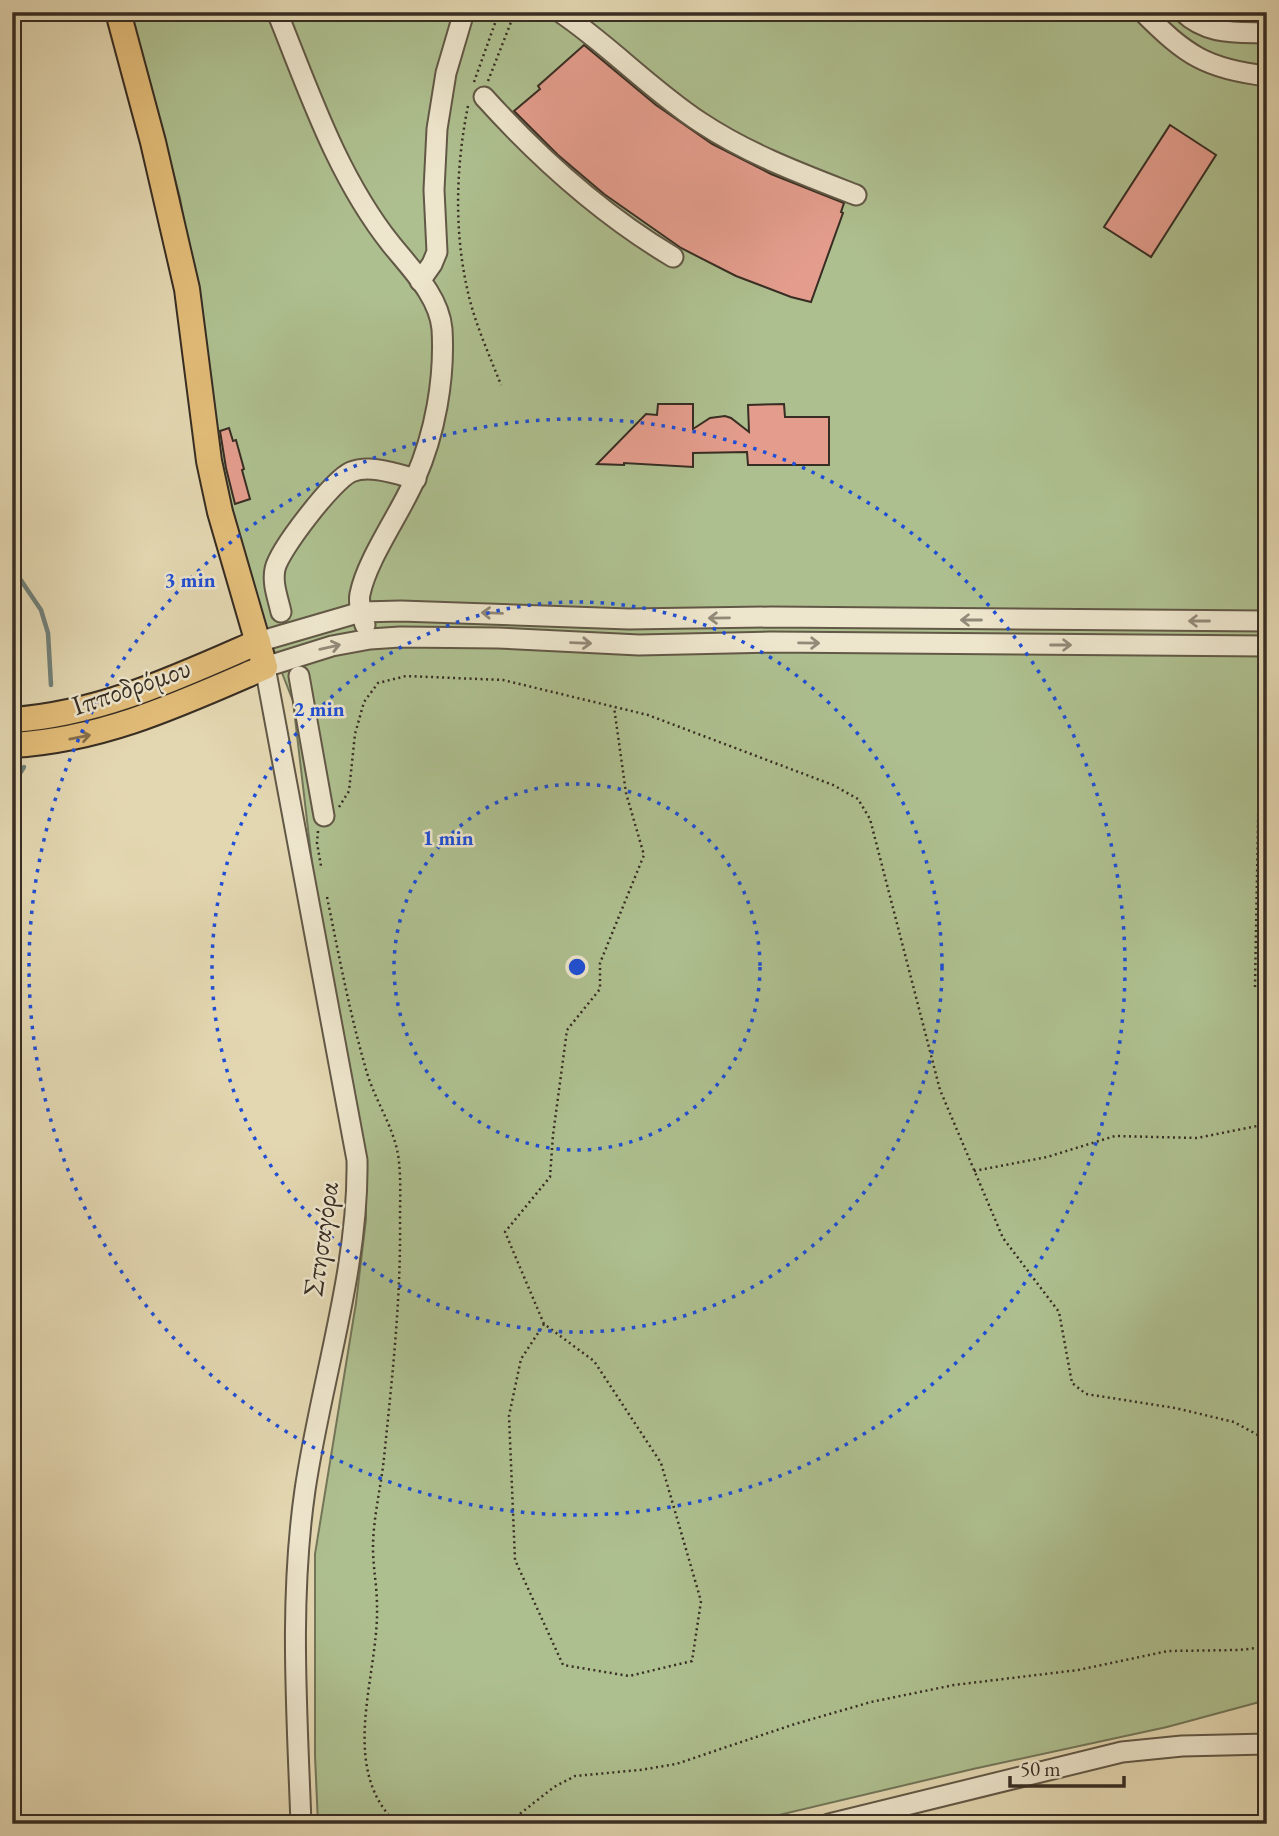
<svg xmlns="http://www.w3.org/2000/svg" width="1279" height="1836" viewBox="0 0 1279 1836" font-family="'EB Garamond',serif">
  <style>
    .green { fill: #aebf8f; stroke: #727659; stroke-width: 2 }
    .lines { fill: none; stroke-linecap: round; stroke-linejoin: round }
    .stream { stroke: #708079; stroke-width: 4.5 }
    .building { fill: #e49d8d; stroke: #372d23; stroke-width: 2 }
    .minor-casing { stroke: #625846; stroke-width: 23 }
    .major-casing { stroke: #372d23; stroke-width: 28 }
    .path { stroke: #372d23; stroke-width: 2.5; stroke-dasharray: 2 3.5; stroke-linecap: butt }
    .minor { stroke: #ede5cc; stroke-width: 19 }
    .major { stroke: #e2bc78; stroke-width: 24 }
    .oneway { stroke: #928978 }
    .oneway2 { stroke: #846d49 }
    .ring { fill: none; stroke: #1d4ed8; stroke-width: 3.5; stroke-dasharray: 3.5 7 }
    .labels { text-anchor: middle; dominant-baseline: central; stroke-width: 5; stroke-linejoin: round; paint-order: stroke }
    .street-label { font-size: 28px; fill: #372d23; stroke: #ede5cc }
    .centre { fill: #1d4ed8; stroke: #ede5cc; stroke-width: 3.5 }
    .ring-label { font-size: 21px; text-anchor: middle; font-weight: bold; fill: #1d4ed8; stroke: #ede5cc; stroke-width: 5; stroke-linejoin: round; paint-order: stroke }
  </style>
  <rect width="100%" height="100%" fill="#e3d7b1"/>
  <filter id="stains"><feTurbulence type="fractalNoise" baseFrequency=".00286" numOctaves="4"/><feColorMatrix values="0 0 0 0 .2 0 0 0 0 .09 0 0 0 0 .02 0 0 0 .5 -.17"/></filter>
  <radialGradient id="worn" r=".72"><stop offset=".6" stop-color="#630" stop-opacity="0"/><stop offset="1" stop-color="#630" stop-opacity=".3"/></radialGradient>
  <path class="green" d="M131 12H1267V1700L1167 1727 973 1769 741 1824H318L315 1756V1554L356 1303 366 1219V1167L314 880 293 701 250 591 216 467 202 327 180 198Z"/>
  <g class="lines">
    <g class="stream">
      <path d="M12 567 41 610 48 633 51 685"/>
      <path d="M12 786 24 767"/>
      <path d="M12 1691 19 1702 12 1723"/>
    </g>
  </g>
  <g class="building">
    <path d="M584 45 656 105 712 144 771 174 844 203 841 212 843 213 811 302 791 297 736 276 681 248 604 194 558 155 514 111 540 89 538 86Z"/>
    <path d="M1170 125 1216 155 1151 257 1104 227Z"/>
    <path d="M658 404H693V429L710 418 725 416 731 418 749 432 748 405 784 404 785 417H829V465H748L747 452 693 453V467L624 463V465L597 464 646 414 657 415Z"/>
    <path d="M229 428 233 441 236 440 244 469 242 470 250 499 235 504 226 468 220 431Z"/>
  </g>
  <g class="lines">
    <g class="minor-casing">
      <g id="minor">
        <path d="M277 12C309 91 337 176 391 244 411 269 439 296 442 329 445 379 435 434 415 479 400 514 367 559 360 594 358 604 362 615 365 625"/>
        <path d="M560 12C609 45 650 89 700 122 748 154 802 174 856 195"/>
        <path d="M1143 12C1186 55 1206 69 1267 76"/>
        <path d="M1183 12C1207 35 1235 32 1267 33"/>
        <path d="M484 97C540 159 601 214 673 257"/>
        <path d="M420 281 432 264 437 252 434 190 437 129 446 73 464 12"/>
        <path d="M281 612C278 598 272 584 275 569 279 550 333 480 351 472 370 464 397 474 416 479"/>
        <path d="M258 642 361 612 401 611 629 619 771 617 1267 621"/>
        <path d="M299 676 324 816"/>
        <path d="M301 1824C297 1712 289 1601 305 1490 321 1381 359 1269 357 1160L265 667 332 646 370 639 400 637 498 638 639 645 770 642 1267 646"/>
        <path d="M829 1824 1122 1752 1182 1746 1267 1744"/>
      </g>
    </g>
    <g class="major-casing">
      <g id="major">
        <path d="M12 720C100 714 178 677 258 642"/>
        <path d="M12 745C104 740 182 703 265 667L220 512 209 461 187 289 153 142 118 12"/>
      </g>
    </g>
    <g class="path">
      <path d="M488 81 515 12"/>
      <path d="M474 82 499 12"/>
      <path d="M468 106C456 165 454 229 467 288 474 322 489 354 501 385"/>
      <path d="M1262 603 1263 402H1267"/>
      <path d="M339 807 349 791 355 734 364 702 378 683 406 676 503 680 648 715 833 785 858 799 870 819 940 1090 1003 1238 1059 1312 1072 1383 1086 1394 1175 1408 1234 1422 1267 1440"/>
      <path d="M318 831 317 843 321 866"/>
      <path d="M327 897C339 956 350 1015 367 1073 376 1103 396 1130 399 1162 401 1181 400 1201 400 1220 401 1300 392 1379 384 1458 381 1487 373 1518 373 1548 373 1567 377 1586 377 1606 379 1676 337 1767 397 1824"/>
      <path d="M1255 987 1261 662"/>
      <path d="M974 1171 1047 1157 1115 1136 1197 1138 1267 1124"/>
      <path d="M544 1324 521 1359 509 1416 515 1560 563 1665 629 1676 692 1661 701 1601 661 1463 594 1361 544 1324 505 1232 550 1177 553 1135 567 1030 600 989V963L644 855 626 793 614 707"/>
      <path d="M507 1824 554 1787 575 1776 640 1770 676 1764 795 1724 871 1702 954 1685 1078 1670 1168 1651 1238 1650 1267 1647"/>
    </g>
    <use href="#minor" class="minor"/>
    <use href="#major" class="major"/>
  </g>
  <defs><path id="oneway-shaft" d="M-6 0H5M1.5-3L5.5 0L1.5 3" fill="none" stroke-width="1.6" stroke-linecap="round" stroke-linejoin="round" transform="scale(1.75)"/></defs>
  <g class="oneway">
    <use href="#oneway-shaft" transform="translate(492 613) rotate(-178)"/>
    <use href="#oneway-shaft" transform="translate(719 618) rotate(179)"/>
    <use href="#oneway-shaft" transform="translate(971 620) rotate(-180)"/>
    <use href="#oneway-shaft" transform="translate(1199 621) rotate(-180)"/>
    <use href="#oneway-shaft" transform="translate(581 643) rotate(2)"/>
    <use href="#oneway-shaft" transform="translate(809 643) rotate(1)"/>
    <use href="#oneway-shaft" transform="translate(1061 645)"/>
    <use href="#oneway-shaft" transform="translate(330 647) rotate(-13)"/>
  </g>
  <use class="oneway2" href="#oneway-shaft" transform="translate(80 737) rotate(-11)"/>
  <g class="ring">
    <circle cx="577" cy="967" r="183"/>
    <circle cx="577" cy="967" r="365"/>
    <circle cx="577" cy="967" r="548"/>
  </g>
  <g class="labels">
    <g class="street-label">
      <text transform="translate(131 686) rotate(-19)">Ιπποδρόμου</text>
      <text transform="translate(320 1239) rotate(-82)">Στησαγόρα</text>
    </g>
  </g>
  <circle cx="577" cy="967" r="10" class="centre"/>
  <g class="ring-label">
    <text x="190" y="587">3 min</text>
    <text x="319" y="716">2 min</text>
    <text x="448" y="845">1 min</text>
  </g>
  <rect width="1279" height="1836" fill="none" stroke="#e3d7b1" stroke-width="42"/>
  <rect x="14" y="14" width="1251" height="1808" fill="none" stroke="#372d23" stroke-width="3.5"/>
  <rect x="21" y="21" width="1237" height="1794" fill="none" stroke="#372d23" stroke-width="2"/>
  <path d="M1010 1776v10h114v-10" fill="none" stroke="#372d23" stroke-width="3.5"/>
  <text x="1020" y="1776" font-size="21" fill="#372d23" stroke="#ede5cc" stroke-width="5" paint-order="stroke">50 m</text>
  <rect width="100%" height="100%" filter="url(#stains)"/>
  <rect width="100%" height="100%" fill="url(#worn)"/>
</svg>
